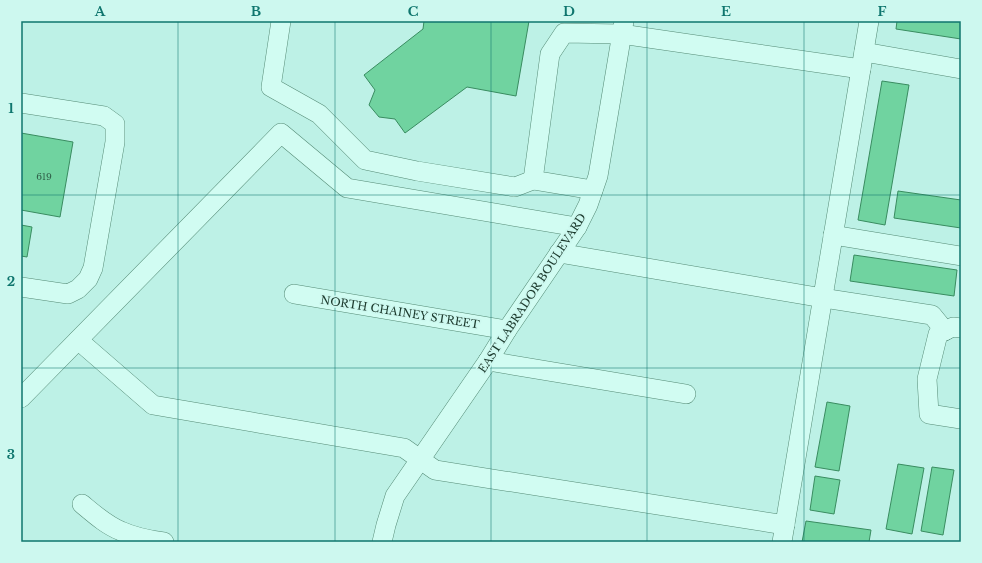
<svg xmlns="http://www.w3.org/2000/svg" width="982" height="563" viewBox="0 0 982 563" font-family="'Libre Baskerville',serif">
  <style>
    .building { fill: #70d3a0; stroke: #398c60 }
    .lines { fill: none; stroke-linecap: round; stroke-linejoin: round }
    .minor-casing { stroke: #558b76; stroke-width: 20 }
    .minor { stroke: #d1fcf2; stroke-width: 19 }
    .grid { fill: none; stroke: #0f766e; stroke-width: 1; stroke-opacity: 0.55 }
    .labels { text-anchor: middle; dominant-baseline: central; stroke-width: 3.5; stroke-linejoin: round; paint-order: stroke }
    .number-label { font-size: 9px; fill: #306049 }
    .street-label { font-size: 11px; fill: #1b392c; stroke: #cdf8ef }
    .neatline { fill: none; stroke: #0f766e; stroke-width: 1.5 }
    .grid-label { font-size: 13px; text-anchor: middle; font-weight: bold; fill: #0f766e }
  </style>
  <rect width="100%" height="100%" fill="#bdf1e6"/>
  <g class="building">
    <path d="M424 21H529L516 96 467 87 405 133 395 119 379 117 369 105 375 90 364 75 423 29Z"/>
    <path d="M897 21H961V39L896 29Z"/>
    <path d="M882 81 909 85 885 225 858 220Z"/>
    <path d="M21 133 73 142 60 217 21 210Z"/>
    <path d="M898 191 961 200V228L894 218Z"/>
    <path d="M21 225 32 227 27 257 21 256Z"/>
    <path d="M854 255 957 270 954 296 850 281Z"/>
    <path d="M827 402 850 406 839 471 815 467Z"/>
    <path d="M898 464 924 468 912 534 886 529Z"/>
    <path d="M932 467 954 470 943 535 921 531Z"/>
    <path d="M815 476 840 480 834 514 810 510Z"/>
    <path d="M806 521 871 530 869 542H802Z"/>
  </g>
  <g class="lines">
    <g class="minor-casing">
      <g id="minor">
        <path d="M281 21 271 87 319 114 365 160 417 171 515 187 533 180"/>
        <path d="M864 52 961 69"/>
        <path d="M21 103 104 116 115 124V142L93 268 88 279 78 289 68 294 21 287"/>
        <path d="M593 190 533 180 550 54 564 33 621 34 861 69"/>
        <path d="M833 235 961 256"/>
        <path d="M559 253 823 298 932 315 945 331"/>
        <path d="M294 294 507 330"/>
        <path d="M961 328 953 327 938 334 927 379 929 414 961 419"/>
        <path d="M78 340 153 405 404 448 435 470 785 525"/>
        <path d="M488 361 686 394"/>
        <path d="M21 398 281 133 347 188 577 227"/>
        <path d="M82 504C94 514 106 525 121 531 134 537 149 540 164 542"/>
        <path d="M382 542 386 525 395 496 488 361 507 330 577 227 588 205 598 176 624 21"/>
        <path d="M782 542 869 21"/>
      </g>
    </g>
    <use href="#minor" class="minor"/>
  </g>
  <path class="grid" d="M178 21V542M335 21V542M491 21V542M647 21V542M804 21V542M21 195H961M21 368H961"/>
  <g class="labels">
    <g class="number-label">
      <text x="44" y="176">619</text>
    </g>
    <g class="street-label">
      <text transform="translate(532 293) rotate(-57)">EAST LABRADOR BOULEVARD</text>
      <text transform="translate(400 312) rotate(9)">NORTH CHAINEY STREET</text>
    </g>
  </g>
  <rect width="982" height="563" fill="none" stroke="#cdf8ef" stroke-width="44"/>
  <rect x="22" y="22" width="938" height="519" class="neatline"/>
  <g class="grid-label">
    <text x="100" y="16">A</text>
    <text x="256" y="16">B</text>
    <text x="413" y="16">C</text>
    <text x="569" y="16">D</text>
    <text x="726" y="16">E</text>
    <text x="882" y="16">F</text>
    <text x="11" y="113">1</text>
    <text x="11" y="286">2</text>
    <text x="11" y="459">3</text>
  </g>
</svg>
